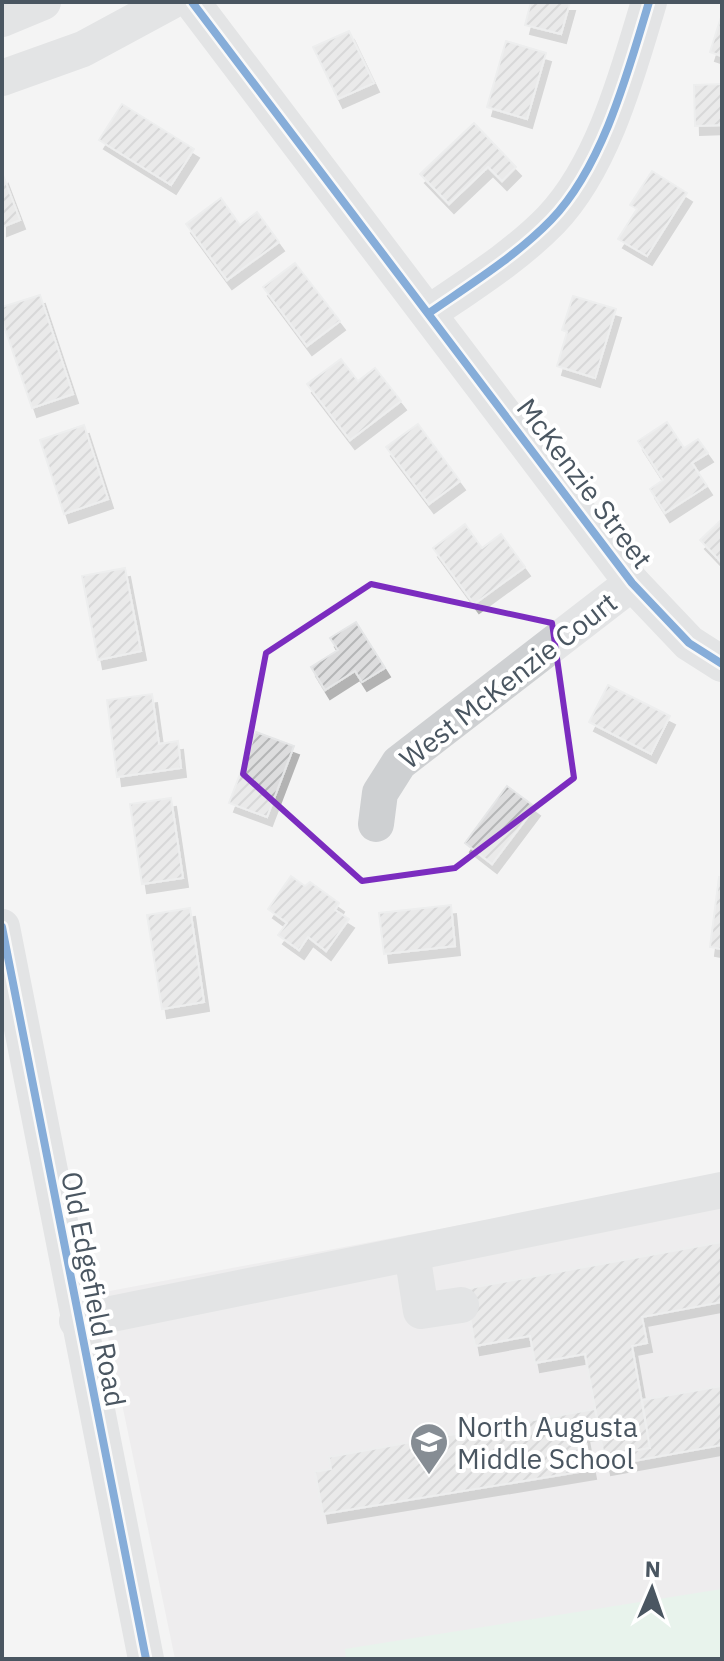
<svg xmlns="http://www.w3.org/2000/svg" width="724" height="1661" viewBox="0 0 724 1661" font-family="'IBM Plex Sans',sans-serif">
  <style>
    .education { fill: #e6e5e6 }
    .pitch { fill: #d9f2e3 }
    .building { fill: url(#building-hatch); stroke: #e5e6e7; stroke-width: 2; filter: url(#shadow) }
    .lines { fill: none; stroke-linecap: round; stroke-linejoin: round }
    .minor { stroke: #ced0d2; stroke-width: 36 }
    .cycleway-casing { stroke: #fff; stroke-width: 13 }
    .cycleway { stroke: #0057b8; stroke-width: 8 }
    .marked { fill: none; stroke: #7b2cbf; stroke-width: 6; stroke-linejoin: round }
    .labels { text-anchor: middle; dominant-baseline: central; stroke-width: 8; stroke-linejoin: round; paint-order: stroke }
    .street-label { font-size: 28px; fill: #4a5661; stroke: #fff }
    .poi-label { font-size: 28px; fill: #4a5661; stroke: #fff; text-anchor: start }
  </style>
  <defs>
    <pattern id="building-hatch" width="6" height="6" patternUnits="userSpaceOnUse" patternTransform="scale(2)"><rect width="6" height="6" fill="#ddddde"/><path d="M-1 1l2-2M0 6l6-6M5 7l2-2" fill="none" stroke="#b5b6b7"/></pattern>
    <filter id="shadow"><feDropShadow dx="5" dy="9" stdDeviation="0" flood-color="#0004"/></filter>
  </defs>
  <rect width="100%" height="100%" fill="#f4f4f4"/>
  <path class="education" d="M722 1176V1659H175L99 1293Z"/>
  <path class="pitch" d="M722 1589V1659H346L345 1649Z"/>
  <g class="building">
    <path d="M531 2H570L561 34 525 25Z"/>
    <path d="M722 14V56L710 52Z"/>
    <path d="M349 31 374 83 338 99 313 47Z"/>
    <path d="M506 41 546 53 527 119 487 107Z"/>
    <path d="M722 84V125L695 126 694 85Z"/>
    <path d="M122 104 194 149 171 185 99 140Z"/>
    <path d="M474 123 516 167 502 181 488 167 449 204 420 174Z"/>
    <path d="M652 171 687 193 647 256 618 239 637 209 630 205Z"/>
    <path d="M3 175 20 220 2 227V176Z"/>
    <path d="M221 198 240 225 257 212 279 242 227 280 186 224Z"/>
    <path d="M295 263 340 321 307 346 263 287Z"/>
    <path d="M40 295 73 394 32 408 2 320V307Z"/>
    <path d="M573 296 616 309 595 378 557 366 567 332 562 330Z"/>
    <path d="M341 359 358 381 375 368 401 401 350 440 307 384Z"/>
    <path d="M667 422 684 448 698 439 708 453 692 463 707 486 665 513 650 489 663 480 638 441Z"/>
    <path d="M418 424 460 481 429 504 386 447Z"/>
    <path d="M84 425 108 499 64 514 40 440Z"/>
    <path d="M722 519V563L700 540Z"/>
    <path d="M465 524 482 548 501 534 525 567 474 604 433 548Z"/>
    <path d="M125 568 141 651 98 660 82 576Z"/>
    <path d="M356 622 385 668 362 682 355 671 325 690 311 667 338 650 330 638Z"/>
    <path d="M608 685 670 716 651 754 589 722Z"/>
    <path d="M152 694 159 744 178 741 181 768 117 777 107 700Z"/>
    <path d="M256 732 294 746 267 817 229 803Z"/>
    <path d="M507 786 535 807 492 864 465 843Z"/>
    <path d="M171 798 183 878 142 884 130 804Z"/>
    <path d="M291 876 305 886 310 882 339 903 335 910 349 919 326 951 308 937 299 950 278 935 287 923 268 909Z"/>
    <path d="M719 877 722 878V949L710 947Z"/>
    <path d="M451 905 455 946 384 954 379 913Z"/>
    <path d="M190 908 204 1002 162 1009 147 915Z"/>
    <path d="M722 1242V1302L642 1317 647 1343 632 1346 650 1448 604 1456 585 1354 535 1363 530 1336 475 1346 465 1289Z"/>
    <path d="M722 1386V1445L606 1466 604 1456 650 1448 642 1400Z"/>
    <path d="M595 1409 599 1430 584 1432 591 1470 323 1514 315 1472 331 1469 329 1457Z"/>
  </g>
  <g class="lines">
    <g class="minor">
      <path d="M192 2 632 583 689 643 722 664"/>
      <path d="M2 19 43 2"/>
      <path d="M2 78 83 49 170 2"/>
      <path d="M429 313C471 284 516 256 551 220 603 166 628 72 649 2"/>
      <path d="M376 824 380 793 399 763 632 583"/>
      <path d="M2 927 146 1659"/>
      <path d="M412 1253 421 1311 461 1305"/>
      <path d="M77 1321 722 1190"/>
    </g>
    <g class="cycleway-casing">
      <g id="cycleway">
        <path d="M192 2 632 583 689 643 722 664"/>
        <path d="M429 313C471 284 516 256 551 220 603 166 628 72 649 2"/>
        <path d="M2 927 146 1659"/>
      </g>
    </g>
    <use href="#cycleway" class="cycleway"/>
  </g>
  <path d="M0 0H724V1661H0ZM371 584 552 623 574 778 455 868 362 881 243 774 266 653Z" fill="#f4f4f4" fill-opacity=".55" fill-rule="evenodd"/>
  <path class="marked" d="M371 584 552 623 574 778 455 868 362 881 243 774 266 653Z"/>
  <defs>
    <g id="school-pin" transform="scale(2)"><path d="M0 17L-7.5 6A9.5 9.5 0 1 1 7.5 6Z" fill="#868d94" stroke="#fff"/><path d="M0-5L7-2L0 1L-7-2ZM-4 1L0 2.5L4 1V4Q0 6-4 4Z" fill="#fff"/></g>
  </defs>
  <g fill-rule="evenodd">
    <use href="#school-pin" x="429" y="1442"/>
  </g>
  <g class="labels">
    <g class="street-label">
      <text transform="translate(585 483) rotate(53)">McKenzie Street</text>
      <text transform="translate(508 680) rotate(-38)">West McKenzie Court</text>
      <text transform="translate(94 1289) rotate(79)">Old Edgefield Road</text>
    </g>
    <g class="poi-label">
      <text x="457" y="1426">North Augusta<tspan x="457" dy="32">Middle School</tspan></text>
    </g>
  </g>
  <rect width="724" height="1661" fill="none" stroke="#4a5661" stroke-width="8"/>
  <g transform="translate(652 1589) rotate(2)" stroke="#ffffff" stroke-width="6" paint-order="stroke">
  <path d="M0-6L14 30L0 20L-14 30Z" fill="#4a5661"/>
  <text y="-12" font-size="22" font-weight="bold" text-anchor="middle" fill="#4a5661">N</text>
  </g>
</svg>
